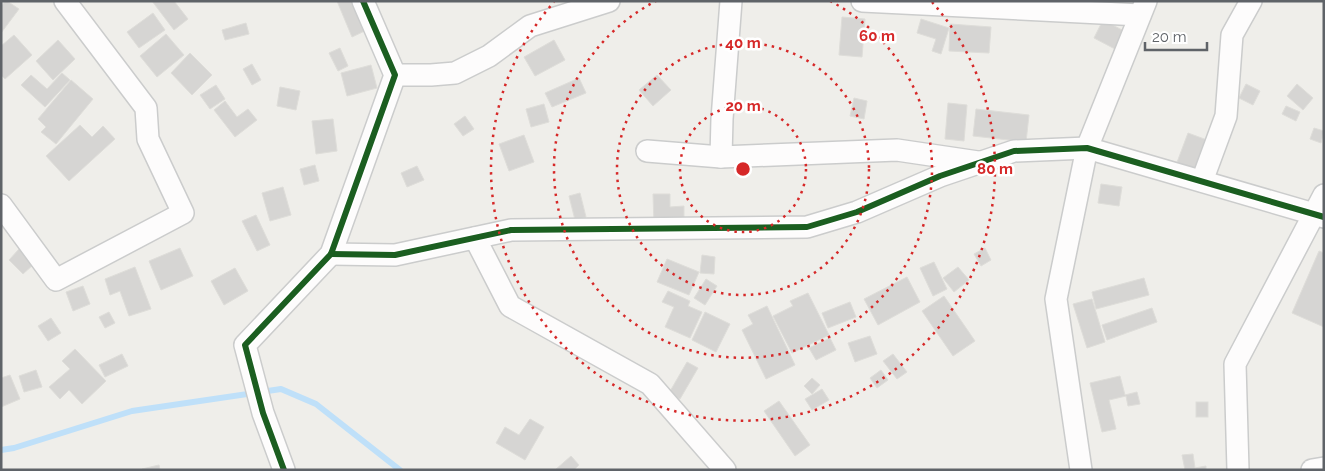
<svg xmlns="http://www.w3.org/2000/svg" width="1325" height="471" viewBox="0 0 1325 471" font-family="Raleway,sans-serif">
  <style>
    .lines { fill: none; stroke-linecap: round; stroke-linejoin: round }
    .stream { stroke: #bfe0f9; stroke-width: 6 }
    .building { fill: #d6d5d3; stroke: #deddd9 }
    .minor-casing { stroke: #cbcccc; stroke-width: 24 }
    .minor { stroke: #fdfcfc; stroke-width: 21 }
    .cycleway-casing { stroke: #fff; stroke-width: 9 }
    .cycleway { stroke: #1b5e20; stroke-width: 6 }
    .ring { fill: none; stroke: #d62828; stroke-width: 2.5; stroke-dasharray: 2.5 5 }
    .centre { fill: #d62828; stroke: #fff; stroke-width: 2.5 }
    .ring-label { font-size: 15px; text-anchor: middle; font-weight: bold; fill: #d62828; stroke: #fff; stroke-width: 5; stroke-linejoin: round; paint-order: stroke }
  </style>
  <rect width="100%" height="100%" fill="#efeeea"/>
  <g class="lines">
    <path class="stream" d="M1 450 14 448 132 411 281 389 316 404 400 470"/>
  </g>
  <g class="building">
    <path d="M5 1H7L19 9 1 33V6Z"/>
    <path d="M152 1H174L188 19 174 30Z"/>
    <path d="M337 1H360L371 28 352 37Z"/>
    <path d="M153 13 165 30 139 48 127 32Z"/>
    <path d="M842 17 865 19 862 57 839 55Z"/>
    <path d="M921 19 949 28 941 54 932 51 936 39 917 33Z"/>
    <path d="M1103 20 1124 31 1115 49 1094 38Z"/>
    <path d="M246 23 249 34 225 40 222 30Z"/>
    <path d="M950 24 991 27 989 53 949 51Z"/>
    <path d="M166 34 184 55 157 77 140 56Z"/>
    <path d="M14 35 32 55 5 79 1 75V46Z"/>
    <path d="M58 40 75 59 53 80 36 61Z"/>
    <path d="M554 40 565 60 535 76 524 57Z"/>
    <path d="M340 48 348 66 338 71 329 53Z"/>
    <path d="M190 53 212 75 192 95 171 73Z"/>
    <path d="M252 64 261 80 252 85 243 69Z"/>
    <path d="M371 65 377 88 347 96 341 73Z"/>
    <path d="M62 73 70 80 45 107 21 85 31 75 47 89Z"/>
    <path d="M657 75 671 90 653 106 639 90Z"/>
    <path d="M579 78 586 93 552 107 545 93Z"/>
    <path d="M71 80 93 99 56 144 41 132 46 127 38 119Z"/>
    <path d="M1246 84 1260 91 1253 105 1239 98Z"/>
    <path d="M1297 84 1313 98 1303 110 1287 96Z"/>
    <path d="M216 85 225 99 210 109 200 95Z"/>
    <path d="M280 87 300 91 296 110 277 106Z"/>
    <path d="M854 98 867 101 864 119 850 116Z"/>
    <path d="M225 101 237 117 248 109 257 120 235 137 214 110Z"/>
    <path d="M948 103 967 105 964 141 945 139Z"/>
    <path d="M544 104 549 122 531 127 526 109Z"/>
    <path d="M1286 106 1300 112 1296 121 1282 114Z"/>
    <path d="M976 109 1029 115 1026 142 973 136Z"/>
    <path d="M465 116 474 129 463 136 454 124Z"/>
    <path d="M333 119 337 151 316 154 312 121Z"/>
    <path d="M80 125 92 137 103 126 115 139 69 181 46 156Z"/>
    <path d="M1314 128 1324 131 1321 143 1310 139Z"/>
    <path d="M1188 133 1207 140 1195 173 1176 165Z"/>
    <path d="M524 135 534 162 509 171 499 144Z"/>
    <path d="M315 165 319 181 304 185 300 169Z"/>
    <path d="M417 166 424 180 407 187 401 173Z"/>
    <path d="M1101 184 1122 187 1119 206 1098 203Z"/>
    <path d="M283 187 291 215 270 221 262 193Z"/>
    <path d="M580 193 586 217 575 220 569 196Z"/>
    <path d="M653 194H670V207L684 206V223L654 224Z"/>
    <path d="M256 215 270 245 257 251 242 221Z"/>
    <path d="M180 248 193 276 161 290 149 261Z"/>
    <path d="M985 248 991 260 981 266 974 254Z"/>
    <path d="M19 249 34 264 23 274 9 260Z"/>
    <path d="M1319 251 1324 253V327L1292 313Z"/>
    <path d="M702 255 715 257 714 274 700 273Z"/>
    <path d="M667 259 699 272 689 295 657 282Z"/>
    <path d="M934 262 947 289 933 296 920 268Z"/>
    <path d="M135 267 151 309 129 316 120 291 110 295 105 279Z"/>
    <path d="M958 267 969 280 954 292 943 278Z"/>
    <path d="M235 268 248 291 224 305 211 281Z"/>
    <path d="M907 277 920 302 878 325 864 299Z"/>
    <path d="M1144 278 1149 295 1096 309 1092 292Z"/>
    <path d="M706 279 717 286 705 305 694 298Z"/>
    <path d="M83 286 90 304 73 311 66 292Z"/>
    <path d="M668 291 690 301 688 306 702 312 690 338 665 327 674 307 662 302Z"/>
    <path d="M808 293 829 335 792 353 773 316 793 306 790 301Z"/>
    <path d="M944 296 975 341 953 356 922 311Z"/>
    <path d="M1092 299 1105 342 1087 348 1073 304Z"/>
    <path d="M850 302 856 317 828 328 822 313Z"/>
    <path d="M767 306 795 365 766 379 742 330 753 324 748 315Z"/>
    <path d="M1152 308 1157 322 1107 340 1102 325Z"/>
    <path d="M109 312 115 323 105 328 99 317Z"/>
    <path d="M705 312 730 324 716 352 692 340Z"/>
    <path d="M51 318 61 333 48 341 38 326Z"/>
    <path d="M870 336 877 354 855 362 848 343Z"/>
    <path d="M830 338 836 350 816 360 809 348Z"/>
    <path d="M75 349 106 381 82 404 69 390 60 399 49 387 70 369 62 361Z"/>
    <path d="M122 354 128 366 105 377 99 365Z"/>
    <path d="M893 354 907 372 897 379 883 361Z"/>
    <path d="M687 362 698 368 680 399 669 393Z"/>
    <path d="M36 370 42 387 24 392 19 376Z"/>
    <path d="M881 370 888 380 877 388 870 378Z"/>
    <path d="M10 375 20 399 1 407V378Z"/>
    <path d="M1120 376 1125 395 1137 392 1140 404 1128 406 1126 396 1109 400 1116 429 1102 432 1090 383Z"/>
    <path d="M812 378 820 385 812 394 804 386Z"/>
    <path d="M822 389 829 400 812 410 805 399Z"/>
    <path d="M779 401 810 445 795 456 764 411Z"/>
    <rect x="1196" y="402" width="12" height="15"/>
    <path d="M530 419 544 427 525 460 496 443 505 427 519 435Z"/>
    <path d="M1193 454 1195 468 1206 466V470H1185L1182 455Z"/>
    <path d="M571 456 579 465 574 470H555Z"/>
    <path d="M159 465 160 470H143L142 469Z"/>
  </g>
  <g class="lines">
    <g class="minor-casing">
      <g id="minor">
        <path d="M862 1 1140 15"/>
        <path d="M395 75H431L455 73 489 56 530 26 609 1"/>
        <path d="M647 151 721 157 897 150 978 162"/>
        <path d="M721 157 722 119 731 1"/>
        <path d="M1202 181 1226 116 1232 35 1251 1"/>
        <path d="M1 205 56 280 183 213 148 139 146 108 65 1"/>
        <path d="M475 238 510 306 650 384 725 470"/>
        <path d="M331 254 395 255 511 230 807 227 857 212 940 176 1014 151 1087 148 1324 217"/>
        <path d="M284 470 263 413 245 345 331 254 395 75 363 1"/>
        <path d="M1081 470 1056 299 1087 148 1146 1"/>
        <path d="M1238 470 1235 364 1324 195"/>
        <path d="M1312 470 1324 468"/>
      </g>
    </g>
    <use href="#minor" class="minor"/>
    <g class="cycleway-casing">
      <g id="cycleway">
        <path d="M331 254 395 255 511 230 807 227 857 212 940 176 1014 151 1087 148 1324 217"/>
        <path d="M284 470 263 413 245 345 331 254 395 75 363 1"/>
      </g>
    </g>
    <use href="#cycleway" class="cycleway"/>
  </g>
  <g class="ring">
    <circle cx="743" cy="169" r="63"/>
    <circle cx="743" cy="169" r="126"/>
    <path d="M830 1A189 189 0 1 1 656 1"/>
    <path d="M932 2A252 252 0 1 1 554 2"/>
  </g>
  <circle cx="743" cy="169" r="8" class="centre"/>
  <g class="ring-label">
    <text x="877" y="41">60 m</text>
    <text x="743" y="48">40 m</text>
    <text x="743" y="111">20 m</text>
    <text x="995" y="174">80 m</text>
  </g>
  <rect width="1325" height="471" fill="none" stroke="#5f6368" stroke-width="5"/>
  <path d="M1145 42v8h62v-8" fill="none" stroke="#5f6368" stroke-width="2.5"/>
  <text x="1152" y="42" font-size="15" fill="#5f6368" stroke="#ffffff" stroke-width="4" paint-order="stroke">20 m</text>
</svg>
